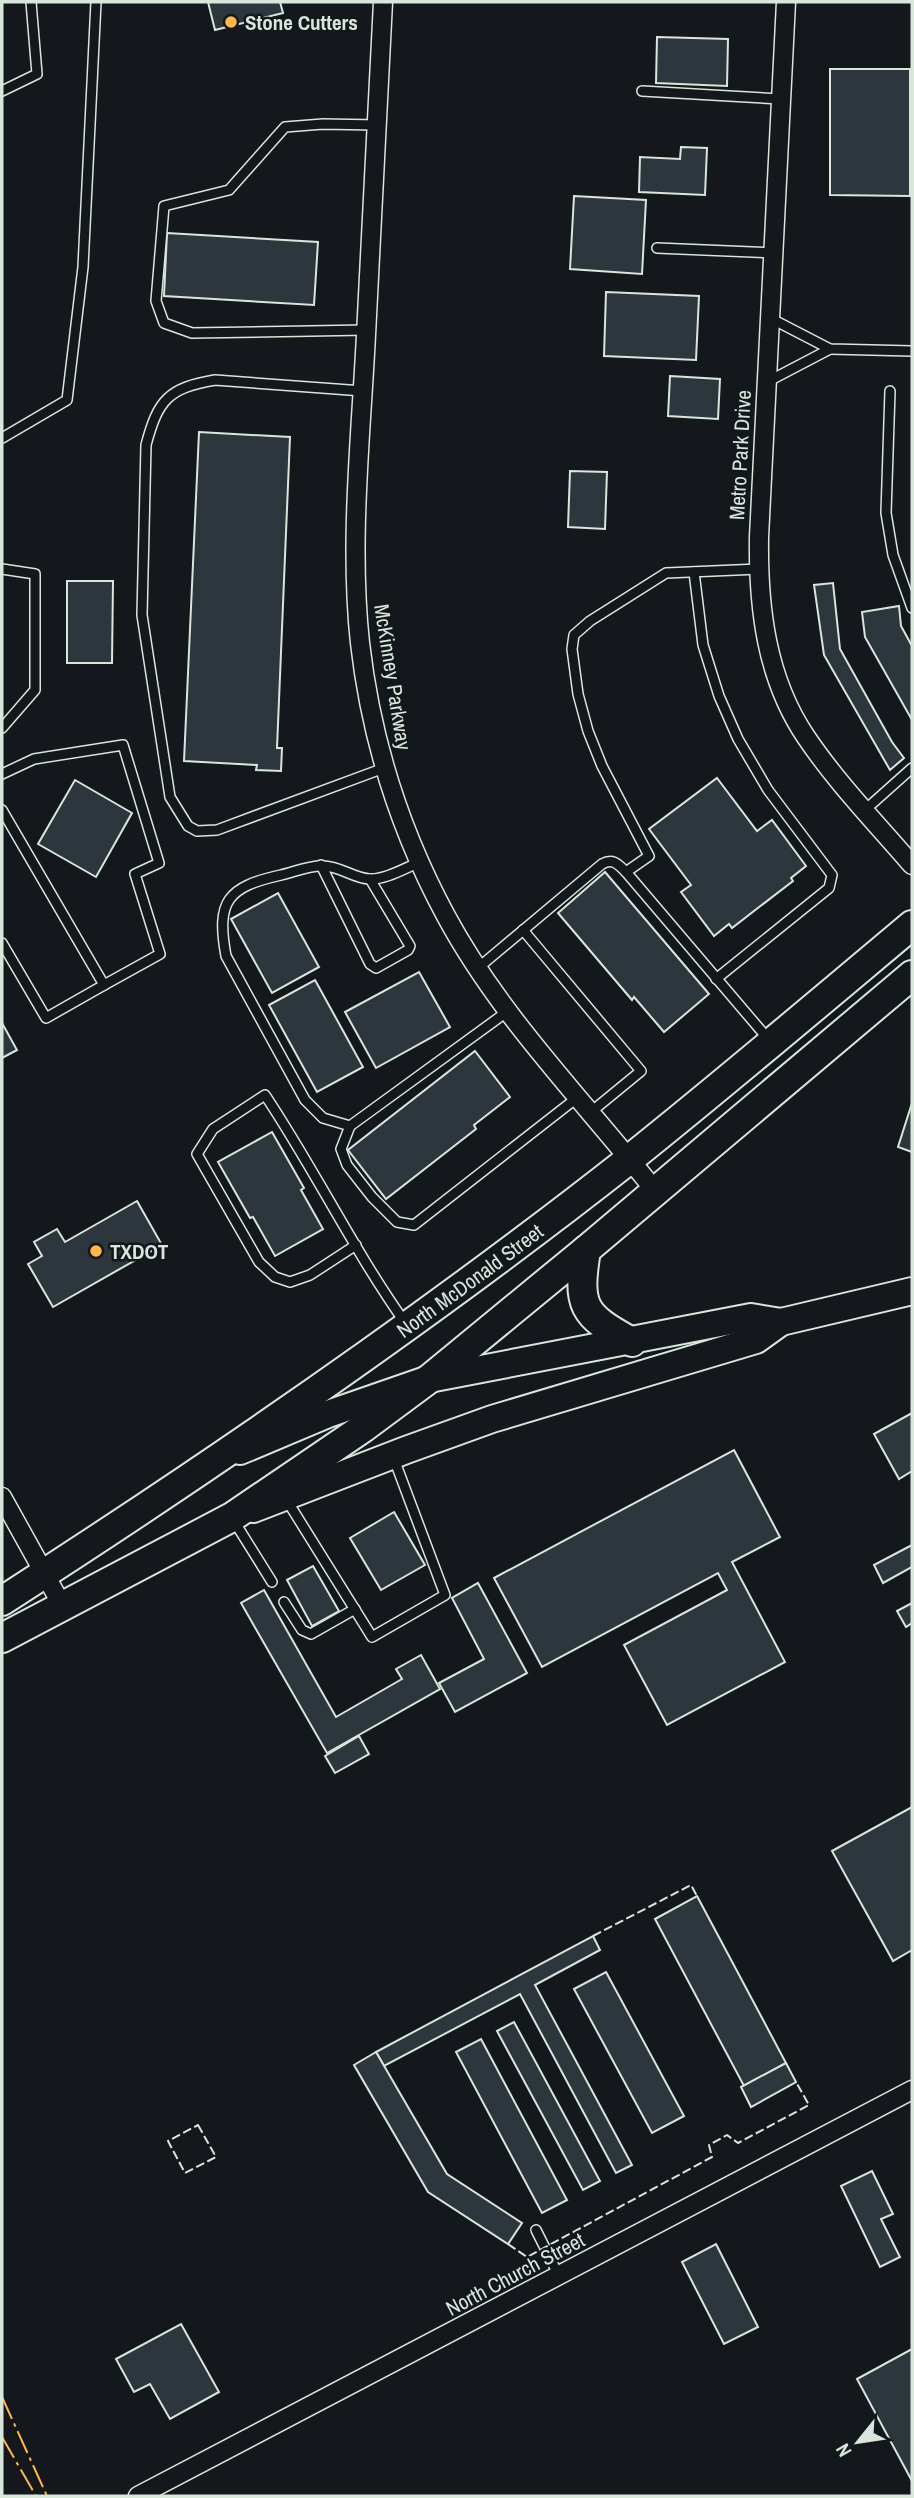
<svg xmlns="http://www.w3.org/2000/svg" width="914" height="2498" viewBox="0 0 914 2498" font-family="'Archivo Narrow',sans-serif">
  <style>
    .building { fill: #2c363c; stroke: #d8e6dc; stroke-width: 2 }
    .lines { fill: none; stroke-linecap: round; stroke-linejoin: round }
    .lane-casing { stroke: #d8e6dc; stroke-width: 12 }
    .street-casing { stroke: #d8e6dc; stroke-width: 21 }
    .secondary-casing { stroke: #d8e6dc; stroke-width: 30 }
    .primary-casing { stroke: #d8e6dc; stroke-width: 32 }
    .lane { stroke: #14181c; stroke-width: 9 }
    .street { stroke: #14181c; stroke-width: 18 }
    .secondary { stroke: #14181c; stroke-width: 26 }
    .primary { stroke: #14181c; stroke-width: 28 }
    .fence { stroke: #d8e6dc; stroke-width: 2; stroke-dasharray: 9 3.5; stroke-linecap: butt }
    .power { stroke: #ffb74d; stroke-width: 2; stroke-dasharray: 24 5 3.5 5; stroke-linecap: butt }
    .poi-dot { fill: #ffb74d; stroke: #14181c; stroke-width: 2.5 }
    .labels { text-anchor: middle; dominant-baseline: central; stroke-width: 5; stroke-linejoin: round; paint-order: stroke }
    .poi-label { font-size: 21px; font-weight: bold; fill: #d8e6dc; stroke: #14181c; text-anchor: start }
    .street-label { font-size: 21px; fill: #d8e6dc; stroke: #14181c }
  </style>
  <rect width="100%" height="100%" fill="#14181c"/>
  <g class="building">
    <path d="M208 2H280L283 13 215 30Z"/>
    <path d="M657 37 728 39 727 86 656 83Z"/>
    <path d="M830 69H910V196L830 195Z"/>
    <path d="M681 147 707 148 705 195 639 192 640 157 680 159Z"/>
    <path d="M574 196 646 200 642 274 570 269Z"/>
    <path d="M167 233 318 242 314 305 164 296Z"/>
    <path d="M606 292 699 296 696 360 604 356Z"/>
    <path d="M670 376 720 379 718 419 668 416Z"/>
    <path d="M199 432 290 437 277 748H282L281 771 256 770 257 765 184 761Z"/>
    <path d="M570 471 607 472 605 529 568 527Z"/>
    <path d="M67 581H113L112 663H67Z"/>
    <path d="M833 583 840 649 892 742 904 758 890 770 824 655 814 585Z"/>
    <path d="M899 606 901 626 912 646V720L865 637 862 612Z"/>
    <path d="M717 778 757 831 772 820 806 866 791 878 793 881 732 928 729 924 714 936 681 892 691 885 649 829Z"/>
    <path d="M75 780 132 813 96 877 38 844Z"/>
    <path d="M605 872 709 994 664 1032 634 997 632 1000 558 913Z"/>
    <path d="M278 893 319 967 272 993 231 919Z"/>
    <path d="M419 972 450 1027 376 1068 345 1012Z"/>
    <path d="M315 980 363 1067 317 1092 269 1005Z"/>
    <path d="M2 1023 17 1050 2 1058Z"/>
    <path d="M475 1051 510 1097 474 1125 476 1129 386 1199 348 1150Z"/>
    <path d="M912 1103V1152L898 1147Z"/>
    <path d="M272 1132 304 1188 301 1190 323 1229 275 1256 253 1217 250 1218 218 1162Z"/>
    <path d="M137 1201 162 1245 53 1307 28 1264 42 1256 34 1242 57 1229 65 1242Z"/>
    <path d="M912 1413V1471L899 1479 874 1434Z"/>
    <path d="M734 1450 780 1537 732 1562 785 1662 667 1725 624 1645 727 1590 718 1573 542 1667 494 1578Z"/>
    <path d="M394 1512 425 1565 381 1590 350 1538Z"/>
    <path d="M912 1545V1567L883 1583 874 1565Z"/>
    <path d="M313 1566 339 1611 312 1626 287 1580Z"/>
    <path d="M478 1583 527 1673 455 1712 439 1683 484 1659 452 1598Z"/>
    <path d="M264 1590 336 1717 402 1679 396 1669 421 1655 440 1689 327 1753 241 1603Z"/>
    <path d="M912 1603V1623L906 1627 897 1611Z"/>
    <path d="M359 1736 369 1754 335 1773 325 1756Z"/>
    <path d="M912 1807V1950L893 1961 832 1851Z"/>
    <path d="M697 1896 786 2063 744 2086 655 1919Z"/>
    <path d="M593 1936 600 1950 535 1985 632 2165 616 2173 520 1994 384 2066 376 2052Z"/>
    <path d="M606 1972 684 2116 652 2133 574 1989Z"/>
    <path d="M514 2022 600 2181 583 2190 497 2031Z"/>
    <path d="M481 2039 567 2200 542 2213 456 2052Z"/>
    <path d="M376 2052 447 2174 522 2223 508 2244 428 2192 354 2065Z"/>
    <path d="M786 2063 796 2082 751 2107 741 2087Z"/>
    <path d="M872 2171 893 2214 881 2219 900 2257 880 2267 841 2186Z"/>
    <path d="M716 2244 758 2327 724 2344 682 2262Z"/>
    <path d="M181 2324 219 2392 170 2419 150 2384 134 2392 116 2359Z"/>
    <path d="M912 2349V2481L857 2379Z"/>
  </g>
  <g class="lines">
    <g class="lane-casing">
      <g id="lane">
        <path d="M2 91 37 74 31 2"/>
        <path d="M642 91 781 99"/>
        <path d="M657 248 773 253"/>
        <path d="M770 318 830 349 912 351"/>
        <path d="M366 330 192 333 164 323 156 301 164 206 229 190 285 127 323 124 377 125"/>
        <path d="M767 382 830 349"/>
        <path d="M363 391 215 380C168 388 158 400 146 445L142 615 170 797 188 826 197 831 217 830 384 768"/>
        <path d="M890 391 886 513 893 555 912 608"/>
        <path d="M2 438 67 400 83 267 96 2"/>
        <path d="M2 569 35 574V690L2 728"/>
        <path d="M759 569 666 573 590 621 574 635 572 649 578 694 588 731 602 766 649 856 626 872 769 1040"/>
        <path d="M694 572 703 645 719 696 738 739 768 790 832 875 829 888 716 979"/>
        <path d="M2 774 34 759 123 745 159 863 135 874 160 954 104 985"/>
        <path d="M2 810 104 985 46 1018 2 943"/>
        <path d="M865 810 912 768"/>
        <path d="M420 862C405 868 385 880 369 879 353 878 340 866 323 866 310 865 294 872 281 875 227 887 216 901 226 956L305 1100 323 1118 350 1126 508 1011"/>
        <path d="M321 865 370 964 376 968 408 950 410 946 370 879"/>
        <path d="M523 930 641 1071 591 1112"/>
        <path d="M478 968 602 864C613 858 618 864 626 872"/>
        <path d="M350 1126 341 1149 347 1165 372 1197 397 1222 414 1225 578 1097"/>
        <path d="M356 1245 310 1275 290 1282 275 1277 259 1262 197 1154 213 1129 265 1095C315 1170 354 1251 406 1324"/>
        <path d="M286 1499 372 1637 445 1595 394 1459"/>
        <path d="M234 1521 272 1582"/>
        <path d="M284 1602 302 1630 311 1634 355 1609"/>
        <path d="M536 2230 559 2276"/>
      </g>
    </g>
    <g class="street-casing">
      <g id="street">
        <path d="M383 2C377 113 372 224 366 335 361 435 349 543 360 643 371 739 400 831 446 916 501 1018 585 1102 656 1192"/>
        <path d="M786 2 759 537C758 607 766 678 806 737 837 783 876 823 912 865"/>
        <path d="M2 1497 63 1607"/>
        <path d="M138 2496 912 2090"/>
      </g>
    </g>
    <g class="secondary-casing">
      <g id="secondary">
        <path d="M240 1451 328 1414 429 1379 751 1317 781 1322 912 1291"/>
        <path d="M253 1509 406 1450 492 1419 756 1340 781 1322"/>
      </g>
    </g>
    <g class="primary-casing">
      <g id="primary">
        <path d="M586 1250C577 1306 582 1315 632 1342"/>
        <path id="s1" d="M2 1601C218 1462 429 1317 631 1158 726 1082 819 1003 912 925"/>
        <path d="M2 1638 232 1517 363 1428 429 1379 586 1250 912 975"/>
      </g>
    </g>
    <use href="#lane" class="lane"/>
    <use href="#street" class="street"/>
    <use href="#secondary" class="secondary"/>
    <use href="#primary" class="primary"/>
    <g class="fence">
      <path d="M593 1936 691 1885 697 1896"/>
      <path d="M198 2125 216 2157 185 2173 168 2141Z"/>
      <path d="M508 2244 527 2257 712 2157 709 2145 727 2135 738 2143 809 2105 796 2082"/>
    </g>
    <g class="power">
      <path d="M2 2397 47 2496"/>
      <path d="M2 2437 36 2496"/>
    </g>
  </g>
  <g class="poi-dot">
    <circle cx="231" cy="22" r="7"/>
    <circle cx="96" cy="1251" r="7"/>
  </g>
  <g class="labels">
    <g class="poi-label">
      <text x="245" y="22">Stone Cutters</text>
      <text x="110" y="1251">TXDOT</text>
    </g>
    <g class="street-label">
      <text transform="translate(740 455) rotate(-87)">Metro Park Drive</text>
      <text transform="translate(393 677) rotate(81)">McKinney Parkway</text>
      <text stroke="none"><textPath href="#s1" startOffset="567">North McDonald Street</textPath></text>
      <text transform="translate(515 2274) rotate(-28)">North Church Street</text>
    </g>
  </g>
  <rect width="914" height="2498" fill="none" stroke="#d8e6dc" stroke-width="7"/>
  <g transform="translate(858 2442) rotate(240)" stroke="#14181c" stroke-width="5" paint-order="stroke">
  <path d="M0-5L12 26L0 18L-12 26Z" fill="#d8e6dc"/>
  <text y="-10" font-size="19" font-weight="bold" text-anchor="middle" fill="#d8e6dc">N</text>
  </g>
</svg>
